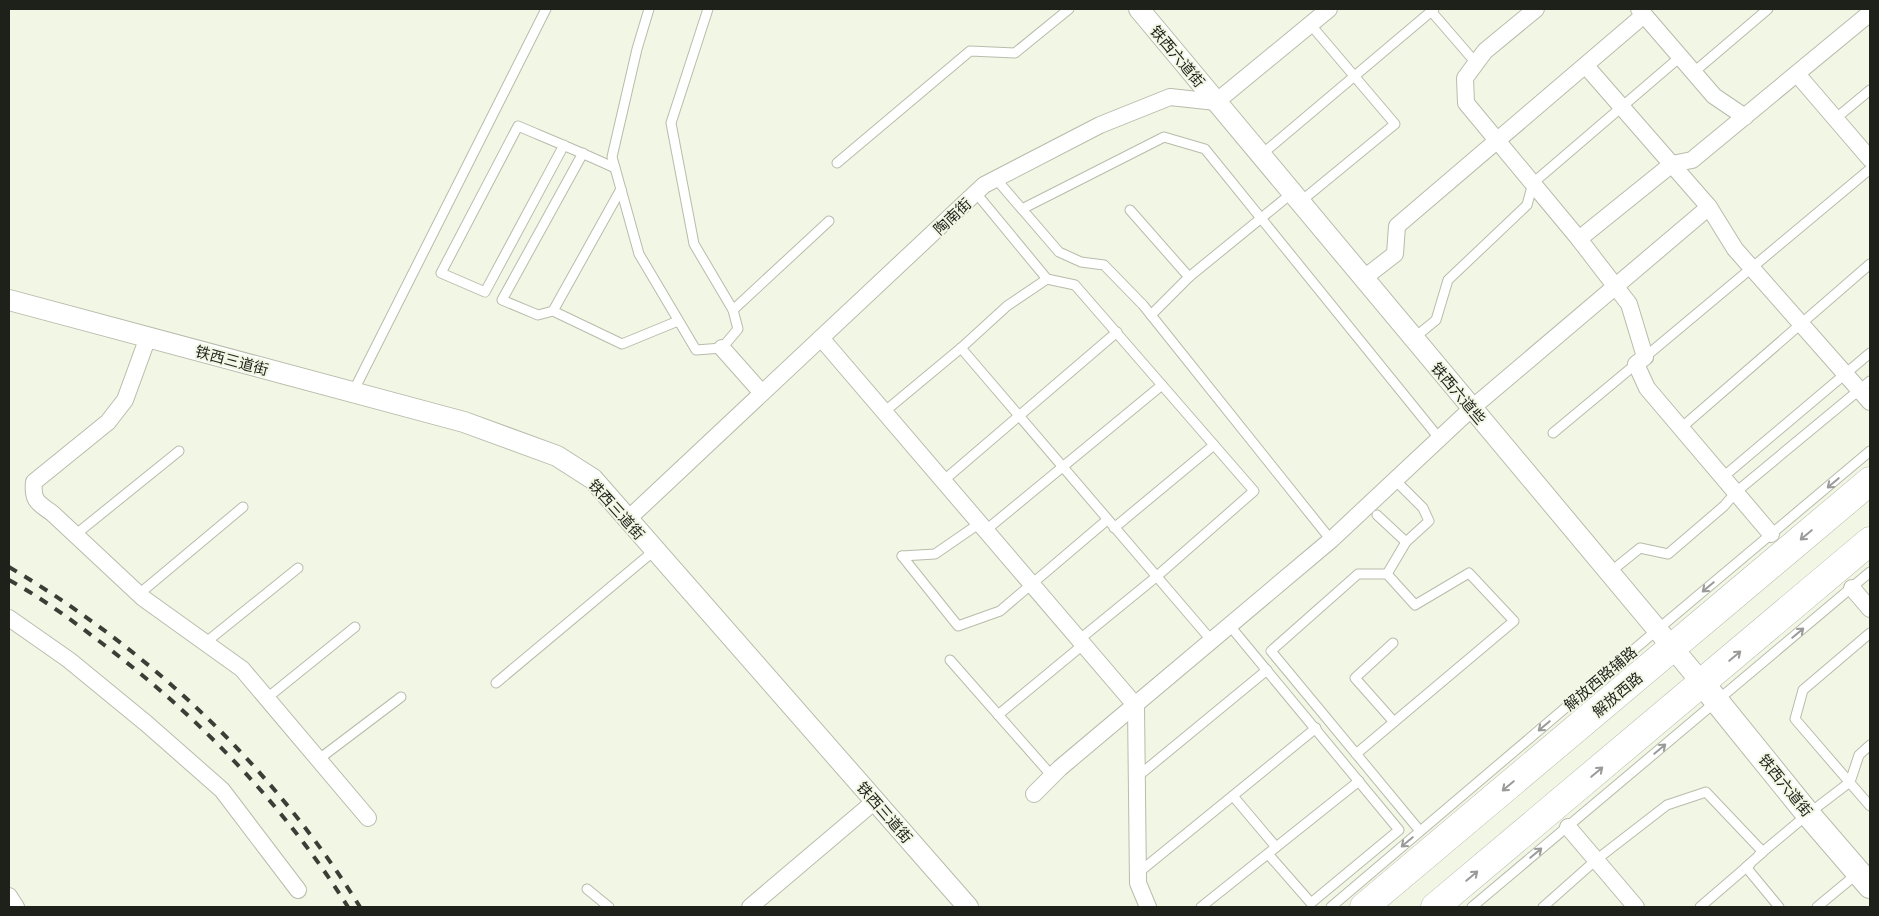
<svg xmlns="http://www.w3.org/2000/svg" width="1879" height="916" viewBox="0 0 1879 916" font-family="Commissioner,'Noto Sans SC',sans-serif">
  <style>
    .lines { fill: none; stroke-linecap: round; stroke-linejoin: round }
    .service-casing { stroke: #b8bcab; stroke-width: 11 }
    .minor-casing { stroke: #b8bcab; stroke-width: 18 }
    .tertiary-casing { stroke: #b8bcab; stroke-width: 22 }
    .secondary-casing { stroke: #b8bcab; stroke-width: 26 }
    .trunk-casing { stroke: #b8bcab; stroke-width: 29 }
    .service { stroke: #fff; stroke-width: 9 }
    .minor { stroke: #fff; stroke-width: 16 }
    .tertiary { stroke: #fff; stroke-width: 20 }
    .secondary { stroke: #fff; stroke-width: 24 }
    .trunk { stroke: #fff; stroke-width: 28 }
    .rail { stroke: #3b3d36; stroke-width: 4; stroke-dasharray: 9 9; stroke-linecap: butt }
    .oneway { stroke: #9a9b98 }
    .labels { text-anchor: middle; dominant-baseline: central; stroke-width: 4; stroke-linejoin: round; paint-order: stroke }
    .street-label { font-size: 15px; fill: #1e201a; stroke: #f2f6e4 }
  </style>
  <rect width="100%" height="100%" fill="#f2f6e4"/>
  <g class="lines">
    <g class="service-casing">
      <g id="service">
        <path d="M649 9 637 49 612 157 639 254 696 350 722 348 738 329 733 310 694 244 671 123 708 9"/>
        <path d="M1431 11 1476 63"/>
        <path d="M1694 72 1768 9"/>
        <path d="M1835 119 1870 90"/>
        <path d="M564 145 485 292 441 273 518 126C551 140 583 153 615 168"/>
        <path d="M583 153 502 300 538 315 553 311 622 344 678 321"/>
        <path d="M1261 155 1434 9"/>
        <path d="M837 163 970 51 1015 53 1069 9"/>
        <path d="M996 179 1059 252 1081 262 1104 265 1143 305 1331 540"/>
        <path d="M976 193 1047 279 1075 285 1254 491 1156 577 1080 639"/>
        <path d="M1300 202 1395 124 1310 24"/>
        <path d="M1022 209 1164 137 1205 149 1439 438"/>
        <path d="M1130 210 1189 277 1151 315"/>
        <path d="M1189 277 1292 193"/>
        <path d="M733 310 829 221"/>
        <path d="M553 311 621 189"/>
        <path d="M1414 338 1436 320 1448 280 1527 205 1533 183 1680 57"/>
        <path d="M961 348 1212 641"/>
        <path d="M1645 357 1870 169"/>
        <path d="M353 392 546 9"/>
        <path d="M884 412 961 348 1007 306 1047 279"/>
        <path d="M1681 428 1870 264"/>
        <path d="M1553 433 1636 364"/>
        <path d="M1723 477 1870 353"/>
        <path d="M943 481 1117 332"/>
        <path d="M1377 515 1406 542"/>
        <path d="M1114 528 1214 445"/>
        <path d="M986 530 1162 385"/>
        <path d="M75 535 179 451"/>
        <path d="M902 556 958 626 1000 611 1107 520"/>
        <path d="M902 556 935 554 980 523"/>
        <path d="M1609 573 1640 548 1668 554 1724 506 1736 492 1870 381"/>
        <path d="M1387 574 1406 542 1429 521 1423 508 1395 480"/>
        <path d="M139 594 243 507"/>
        <path d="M1230 626 1399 830 1311 903 1268 854"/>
        <path d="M1870 633 1803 690 1795 719 1870 806"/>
        <path d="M205 643 298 568"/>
        <path d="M1393 643 1355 678 1394 722"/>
        <path d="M950 660 1052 776"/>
        <path d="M496 683 655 550"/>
        <path d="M267 698 355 627"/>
        <path d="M998 715 1084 644"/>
        <path d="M1356 754 1514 621 1469 573 1415 605 1387 574H1358L1271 651 1420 831"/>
        <path d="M319 759 401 697"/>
        <path d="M1137 777 1267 670"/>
        <path d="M1233 796 1276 847"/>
        <path d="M1759 855 1808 814 1850 782 1859 755 1870 745"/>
        <path d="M1138 873 1316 728"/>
        <path d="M587 889 609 907"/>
        <path d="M1201 907 1359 781"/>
        <path d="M1331 907 1657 630 1870 451"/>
        <path d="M1472 907 1870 572"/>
        <path d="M1543 907 1596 860 1667 805 1706 792 1763 852 1746 867 1779 907"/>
        <path d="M1700 907 1750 864"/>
        <path d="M1817 907 1858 873"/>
      </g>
    </g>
    <g class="minor-casing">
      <g id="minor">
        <path d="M1536 9 1485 51 1465 78 1466 103 1579 239 1629 304 1645 357 1636 364 1647 388 1771 534"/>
        <path d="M1639 9 1714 96 1745 117"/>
        <path d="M1586 66 1709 207 1735 249 1870 402"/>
        <path d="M1797 74 1870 159"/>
        <path d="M1579 239 1672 164 1692 160 1870 13"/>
        <path d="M1364 278 1395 254 1397 226 1644 15"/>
        <path d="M148 337 125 400 108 422 34 482C32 501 38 503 52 513L143 598 242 669 368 818"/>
        <path d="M821 338 1136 706 1138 883 1148 907"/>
        <path d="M722 348 762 393"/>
        <path d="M628 519 984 185 1100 125 1170 97 1216 102 1329 9"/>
        <path d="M1852 588 1870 609"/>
        <path d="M9 618 69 660 147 724 222 790 298 890"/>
        <path d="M1034 794 1060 768 1331 540 1472 408 1709 207"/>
        <path d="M1568 827 1636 907"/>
        <path d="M9 896 16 907"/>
        <path d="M750 907 875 801"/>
      </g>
    </g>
    <g class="tertiary-casing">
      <g id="tertiary">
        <path d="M1139 9 1702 683"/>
        <path d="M9 300 464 422 557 456 593 479 968 907"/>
      </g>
    </g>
    <g class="secondary-casing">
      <path id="secondary" d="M1702 683 1808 814 1870 886"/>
    </g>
    <g class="trunk-casing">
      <g id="trunk">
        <path d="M1364 907 1870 481"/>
        <path d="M1435 907 1870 541"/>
      </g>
    </g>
    <use href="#service" class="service"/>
    <use href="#minor" class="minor"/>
    <use href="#tertiary" class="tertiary"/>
    <use href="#secondary" class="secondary"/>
    <use href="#trunk" class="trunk"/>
    <g class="rail">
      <path d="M9 567C151 651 273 767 360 907"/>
      <path d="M9 580C42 598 73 621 103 644 199 717 284 805 348 907"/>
    </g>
  </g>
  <defs><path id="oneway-shaft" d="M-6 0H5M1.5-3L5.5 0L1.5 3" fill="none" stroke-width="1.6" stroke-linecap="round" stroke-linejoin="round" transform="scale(1.25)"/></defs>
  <g class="oneway">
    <use href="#oneway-shaft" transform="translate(1833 483) rotate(140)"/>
    <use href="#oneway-shaft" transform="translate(1806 535) rotate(140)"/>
    <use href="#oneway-shaft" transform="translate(1708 587) rotate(140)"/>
    <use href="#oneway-shaft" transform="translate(1798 633) rotate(-40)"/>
    <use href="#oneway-shaft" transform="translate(1735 656) rotate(-40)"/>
    <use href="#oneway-shaft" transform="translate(1544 726) rotate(140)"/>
    <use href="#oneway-shaft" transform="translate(1660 749) rotate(-40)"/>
    <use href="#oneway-shaft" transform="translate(1597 772) rotate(-40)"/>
    <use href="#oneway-shaft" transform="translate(1508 786) rotate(140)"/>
    <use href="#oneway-shaft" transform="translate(1407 842) rotate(140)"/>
    <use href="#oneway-shaft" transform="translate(1536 853) rotate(-40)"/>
    <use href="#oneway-shaft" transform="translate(1472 876) rotate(-40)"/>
  </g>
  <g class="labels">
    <g class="street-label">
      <text transform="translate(1178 56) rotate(50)">铁西六道街</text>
      <text transform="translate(952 216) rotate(-43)">陶南街</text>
      <text transform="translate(232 360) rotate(15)">铁西三道街</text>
      <text transform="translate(1459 393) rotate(50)">铁西六道些</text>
      <text transform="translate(617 509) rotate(48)">铁西三道街</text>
      <text transform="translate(1600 678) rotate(-40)">解放西路辅路</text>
      <text transform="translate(1617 694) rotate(-40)">解放西路</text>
      <text transform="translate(1786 785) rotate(51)">铁西六道街</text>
      <text transform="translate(885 812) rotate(49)">铁西三道街</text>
    </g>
  </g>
  <rect width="1879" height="916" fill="none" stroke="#1e201a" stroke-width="20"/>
</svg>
